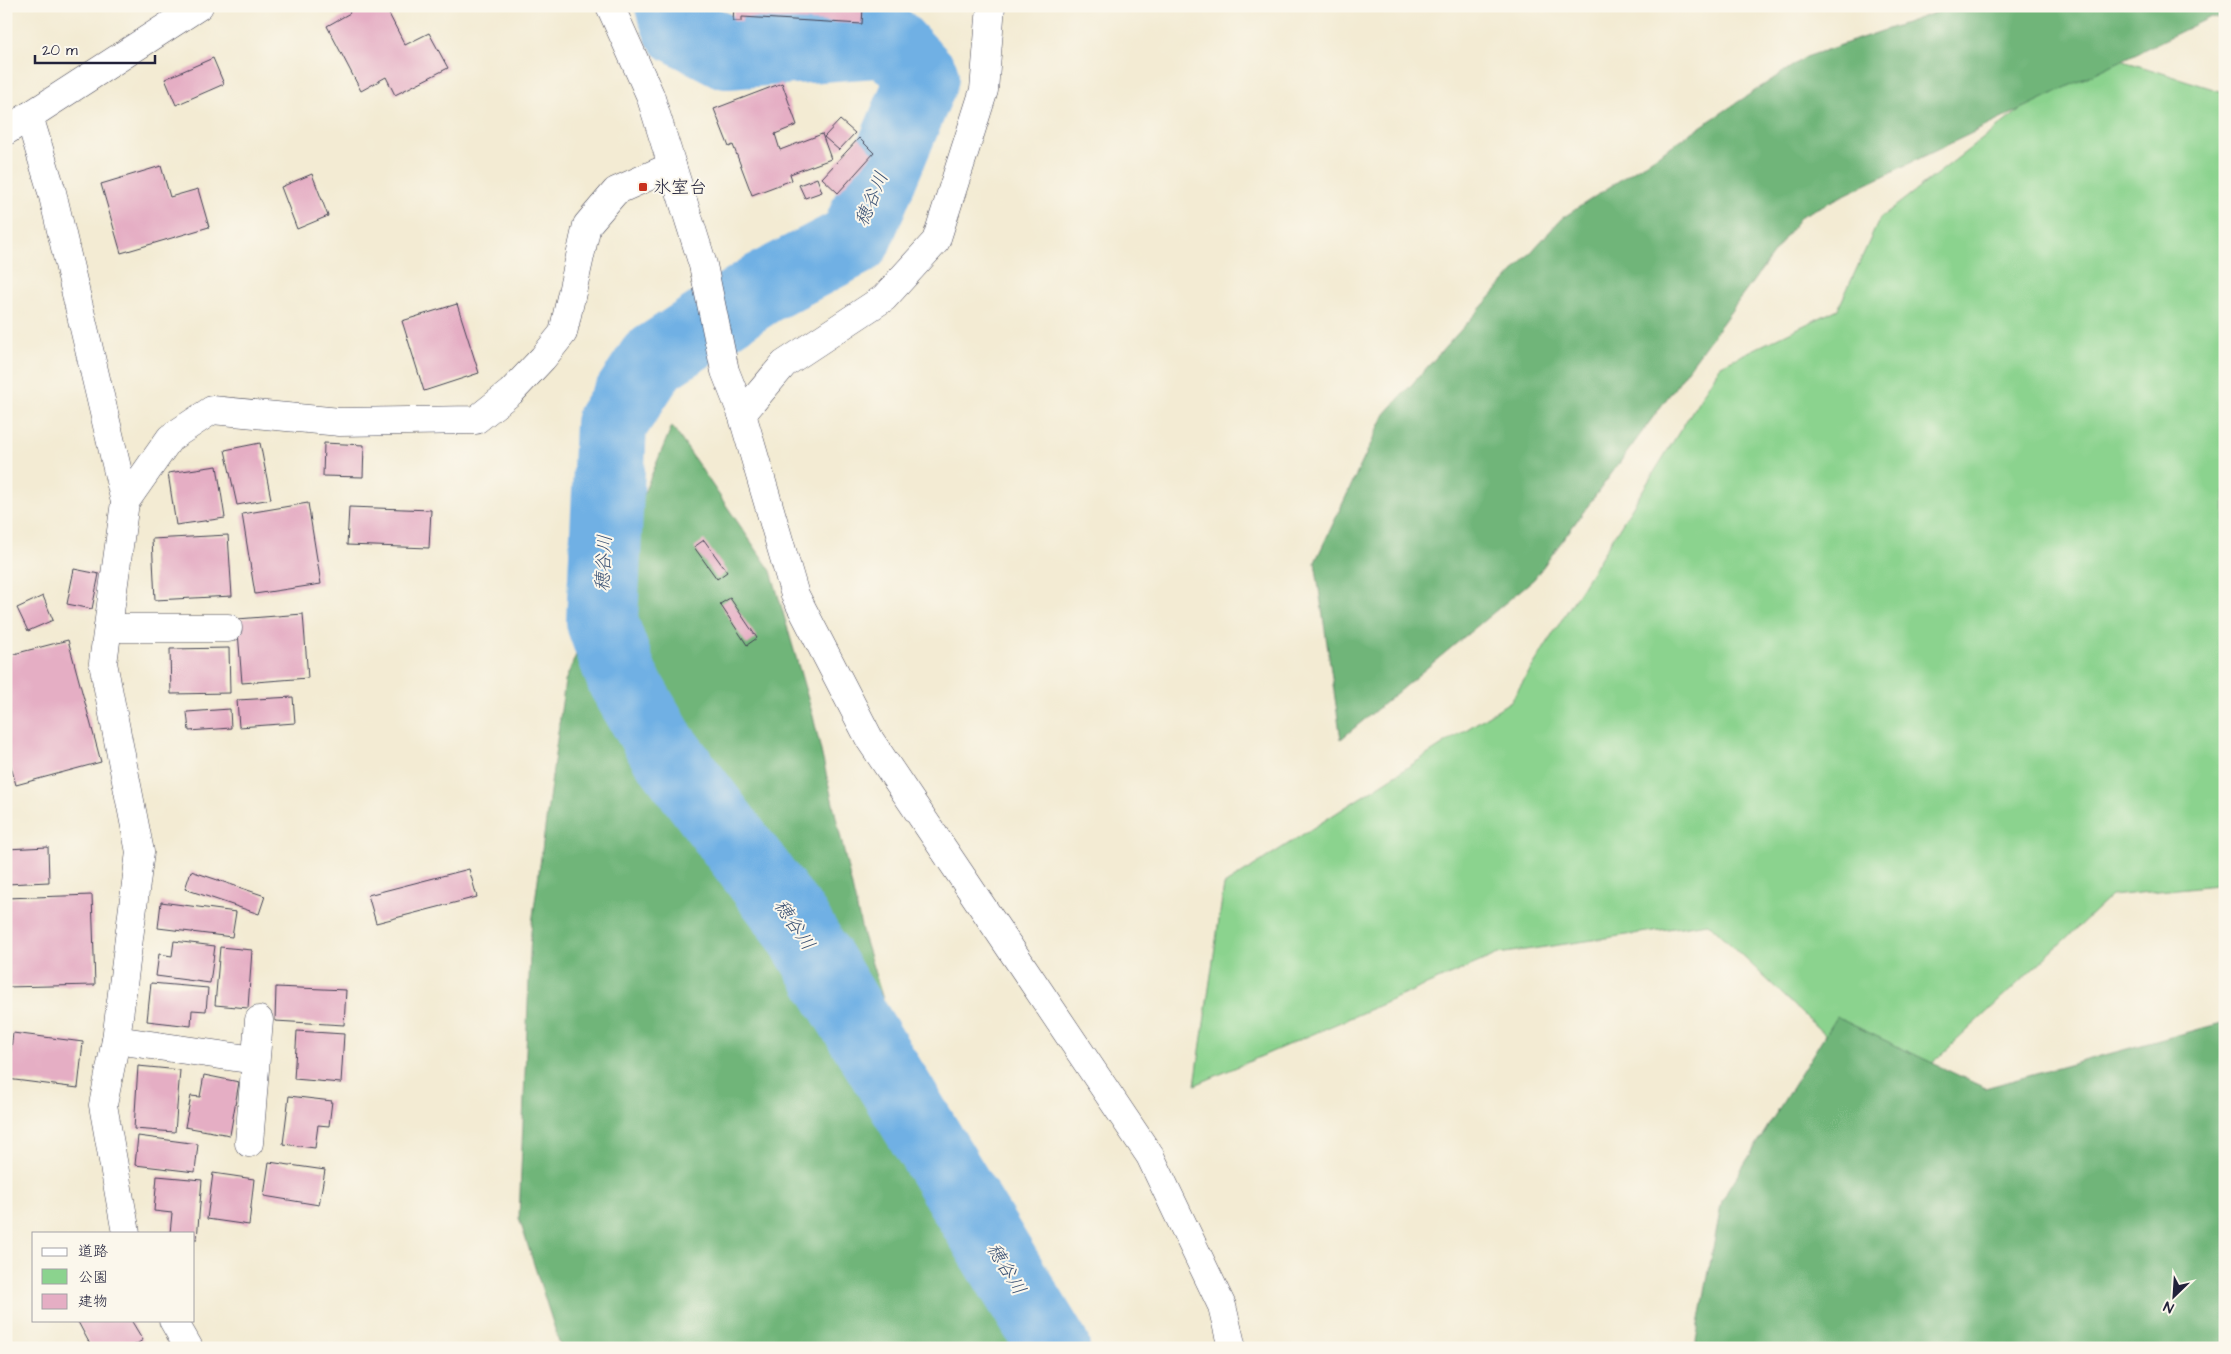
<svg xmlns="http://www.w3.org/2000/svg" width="2231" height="1354" viewBox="0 0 2231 1354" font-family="'Architects Daughter','Klee One',sans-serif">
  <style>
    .green { fill: #8bd38e; stroke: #567a64 }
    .forest { fill: #70b579; stroke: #496c5a }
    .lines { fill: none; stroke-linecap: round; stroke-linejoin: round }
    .river { stroke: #70b0e4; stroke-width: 72 }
    .building { fill: #e5aec4 }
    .minor-casing { stroke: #414052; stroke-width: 29 }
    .minor { stroke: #fff; stroke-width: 28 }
    .poi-dot { fill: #c8321e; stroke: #fbf7ec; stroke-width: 2 }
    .labels { text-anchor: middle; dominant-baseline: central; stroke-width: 4; stroke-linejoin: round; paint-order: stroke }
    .poi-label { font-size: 18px; fill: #22223b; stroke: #fbf7ec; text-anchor: start }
    .water-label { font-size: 19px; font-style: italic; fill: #3d5476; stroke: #fbf7ec }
  </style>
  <rect width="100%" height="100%" fill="#fbf7ec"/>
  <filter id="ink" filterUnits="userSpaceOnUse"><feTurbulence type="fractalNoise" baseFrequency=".02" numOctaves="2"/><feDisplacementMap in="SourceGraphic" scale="10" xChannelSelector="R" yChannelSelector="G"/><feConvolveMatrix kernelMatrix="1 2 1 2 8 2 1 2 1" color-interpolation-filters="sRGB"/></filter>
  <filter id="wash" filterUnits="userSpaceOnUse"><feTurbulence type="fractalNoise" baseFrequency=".0096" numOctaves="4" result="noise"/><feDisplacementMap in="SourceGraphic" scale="20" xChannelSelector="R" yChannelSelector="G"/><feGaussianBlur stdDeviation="1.12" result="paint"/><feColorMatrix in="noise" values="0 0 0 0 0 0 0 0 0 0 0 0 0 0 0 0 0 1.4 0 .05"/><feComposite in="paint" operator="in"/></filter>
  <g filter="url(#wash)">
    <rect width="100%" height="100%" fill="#f3ebd3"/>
    <path class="green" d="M2095 52 2220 91 2225 90V884L2111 896 1893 1100 1708 923 1498 954 1195 1085 1224 885 1511 701 1721 365 1838 309 1880 218Z"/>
    <g class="forest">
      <path d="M1955 6H2225V21L2211 17 1801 216 1534 579 1341 739 1315 562 1385 414 1561 219 1806 57Z"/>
      <path d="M672 426 771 571 813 716 863 935 924 1131 1005 1282 1014 1348H561L519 1218 531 931 565 681Z"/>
      <path d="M1836 1017 1985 1088 2225 1022V1348H1697L1696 1341 1722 1200Z"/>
    </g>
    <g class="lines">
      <path class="river" d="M671 6 679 28 727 53 889 41 923 77 855 240 763 288 653 360 611 424 602 622 623 680 662 747 795 923 1054 1348"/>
    </g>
    <g id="blocks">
      <g class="building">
        <path d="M346 6H385L405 45 429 33 448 68 395 95 386 77 361 91 327 26 350 13Z"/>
        <path d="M734 6 863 7 862 24 742 17V21H733Z"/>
        <path d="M213 58 224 84 176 105 165 79Z"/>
        <path d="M782 83 797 125 775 134 780 150 822 134 831 159 790 174 792 180 752 195 733 145 729 147 714 109Z"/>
        <path d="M840 120 855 133 839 150 824 137Z"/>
        <path d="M859 138 874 153 838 193 822 178Z"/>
        <path d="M161 166 170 197 198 189 209 227 121 253 101 184Z"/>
        <path d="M312 174 328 216 297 229 281 187Z"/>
        <path d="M817 178 822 192 805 198 799 185Z"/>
        <path d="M457 304 479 373 424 391 402 321Z"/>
        <path d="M260 443 271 499 237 505 225 450Z"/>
        <path d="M324 443 364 445 363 477 323 476Z"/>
        <path d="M217 466 225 518 176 525 168 473Z"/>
        <path d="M308 503 321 584 255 594 242 514Z"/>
        <path d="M349 507 431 510 429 548 347 545Z"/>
        <path d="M228 535 232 596 155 600 152 539Z"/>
        <path d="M704 540 727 572 717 579 694 547Z"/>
        <path d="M74 569 99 574 92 609 67 604Z"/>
        <path d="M43 596 53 620 28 631 17 608Z"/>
        <path d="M730 598 757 638 747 645 720 604Z"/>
        <path d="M303 614 308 678 242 683 237 619Z"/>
        <path d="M68 640 101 762 16 785 6 748V656Z"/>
        <path d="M229 648 230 693 171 694 170 649Z"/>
        <path d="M293 697 295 723 239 727 237 700Z"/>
        <path d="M230 709 231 728 189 731 187 712Z"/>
        <path d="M48 847 49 882 6 884V849Z"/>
        <path d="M469 869 477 897 376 923 368 895Z"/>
        <path d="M191 871 265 896 259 914 185 889Z"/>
        <path d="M92 895 95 985 6 987V898Z"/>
        <path d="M161 902 236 912 232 937 158 928Z"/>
        <path d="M174 941 215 946 210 983 156 976 159 954 172 956Z"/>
        <path d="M220 947 252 950 248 1008 215 1005Z"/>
        <path d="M151 983 208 988 206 1011 192 1010 191 1026 147 1021Z"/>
        <path d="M276 987 346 990 344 1025 275 1021Z"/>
        <path d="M297 1031 344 1034 341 1083 294 1079Z"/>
        <path d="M13 1033 83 1042 78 1088 7 1079Z"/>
        <path d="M138 1066 180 1070 175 1132 134 1129Z"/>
        <path d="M204 1075 239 1082 230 1135 185 1127 191 1096 200 1097Z"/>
        <path d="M289 1096 332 1101 329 1126 318 1125 315 1148 283 1144Z"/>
        <path d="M138 1136 198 1144 195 1172 135 1165Z"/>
        <path d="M269 1162 325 1170 319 1205 264 1196Z"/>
        <path d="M213 1173 254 1179 249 1225 207 1219Z"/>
        <path d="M157 1176 202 1180 197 1239H194V1233H170L172 1213 154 1211Z"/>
        <path d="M77 1320H131L143 1340 130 1348H92Z"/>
      </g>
    </g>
  </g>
  <g filter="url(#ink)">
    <use href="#blocks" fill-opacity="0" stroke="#414052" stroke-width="1"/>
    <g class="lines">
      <g class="minor-casing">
        <g id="minor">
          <path d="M610 6 650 95 703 265 725 371 742 414 795 595 870 740 1150 1156 1222 1306 1232 1348"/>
          <path d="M29 116 52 192 125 502 103 663 140 852 116 1040 103 1105 126 1233"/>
          <path d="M6 131 199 6"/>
          <path d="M742 414 784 364 884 298 936 241 984 90 991 6"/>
          <path d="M125 502 170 438 212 410 340 422 476 420 511 392 543 358 563 333 587 225 616 191 672 166"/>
          <path d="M108 628H228"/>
          <path d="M116 1040 255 1060"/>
          <path d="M249 1143 259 1020"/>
          <path d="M173 1320 189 1348"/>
        </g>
      </g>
      <use href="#minor" class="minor"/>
    </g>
  </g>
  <rect class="poi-dot" x="638" y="182" width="10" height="10" rx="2.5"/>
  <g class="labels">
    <g class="poi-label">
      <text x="653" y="187">氷室台</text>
    </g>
    <g class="water-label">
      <text transform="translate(872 199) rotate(-67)">穂谷川</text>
      <text transform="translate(604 563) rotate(-87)">穂谷川</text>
      <text transform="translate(794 925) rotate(56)">穂谷川</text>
      <text transform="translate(1006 1269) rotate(59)">穂谷川</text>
    </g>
  </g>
  <rect width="2231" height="1354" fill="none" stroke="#fbf7ec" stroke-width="25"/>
  <rect x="32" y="1232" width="162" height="90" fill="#fbf7ec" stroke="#a4a2a5"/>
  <rect x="42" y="1248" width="25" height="8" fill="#ffffff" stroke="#a4a2a5"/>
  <text x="78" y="1256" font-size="15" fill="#22223b">道路</text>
  <rect x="42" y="1269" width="25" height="15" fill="#8bd38e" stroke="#a4a2a5"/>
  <text x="78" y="1282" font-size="15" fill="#22223b">公園</text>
  <rect x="42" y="1294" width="25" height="15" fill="#e5aec4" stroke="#a4a2a5"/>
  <text x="78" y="1306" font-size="15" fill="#22223b">建物</text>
  <g transform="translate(2174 1296) rotate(205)" stroke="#fbf7ec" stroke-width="4" paint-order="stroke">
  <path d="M0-4L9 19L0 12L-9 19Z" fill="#22223b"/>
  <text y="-8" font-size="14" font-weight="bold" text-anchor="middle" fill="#22223b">N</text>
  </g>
  <path d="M35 55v8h120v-8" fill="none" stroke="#22223b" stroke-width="2.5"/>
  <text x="42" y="55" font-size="15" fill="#22223b" stroke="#fbf7ec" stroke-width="4" paint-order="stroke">20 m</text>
</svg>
